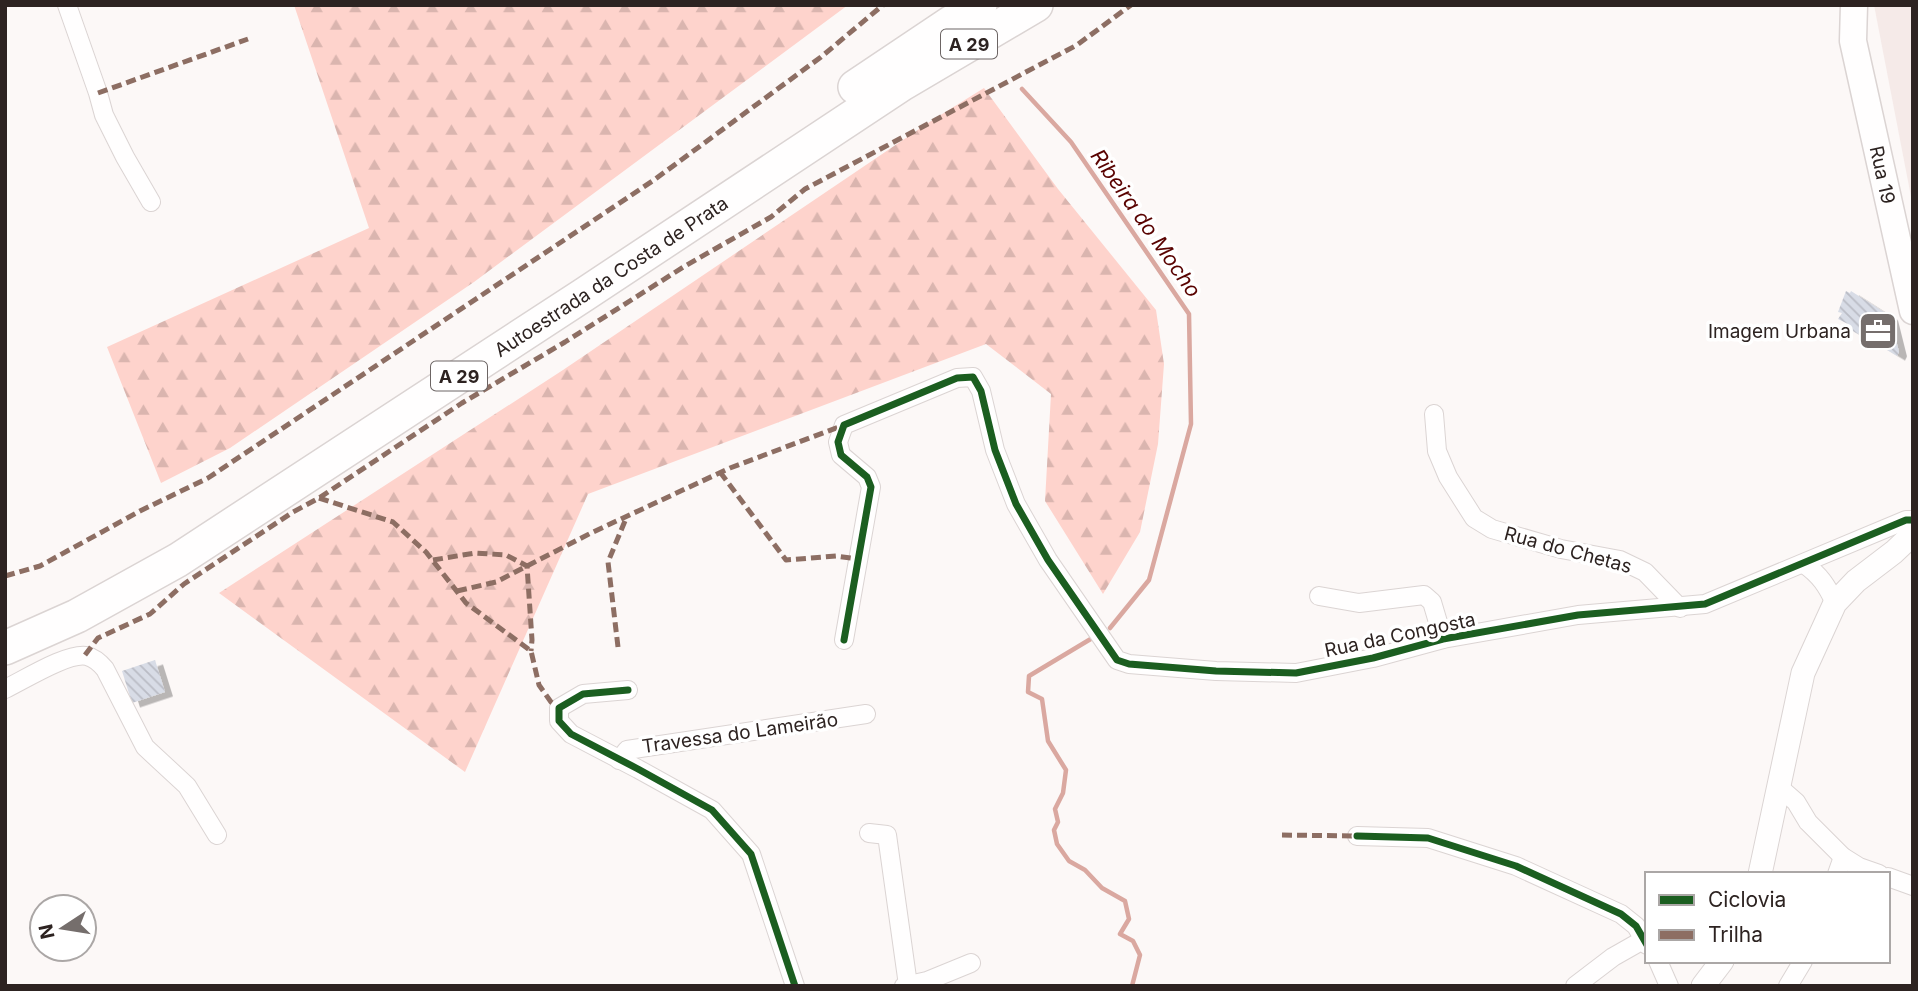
<svg xmlns="http://www.w3.org/2000/svg" width="1918" height="991" viewBox="0 0 1918 991" font-family="Inter,sans-serif">
  <style>
    .built { fill: #f5eae8 }
    .forest { fill: url(#forest-firs) }
    .lines { fill: none; stroke-linecap: round; stroke-linejoin: round }
    .stream { stroke: #daa8a0; stroke-width: 4.5 }
    .building { fill: url(#building-back-hatch); filter: url(#shadow) }
    .minor-casing { stroke: #dbd4d3; stroke-width: 20 }
    .tertiary-casing { stroke: #dbd4d3; stroke-width: 25 }
    .secondary-casing { stroke: #dbd4d3; stroke-width: 29 }
    .motorway-casing { stroke: #dbd4d3; stroke-width: 36 }
    .minor { stroke: #fffefe; stroke-width: 18 }
    .tertiary { stroke: #fffefe; stroke-width: 23 }
    .secondary { stroke: #fffefe; stroke-width: 26 }
    .motorway { stroke: #fffefe; stroke-width: 33 }
    .quiet { stroke: #8d6e63; stroke-width: 5; stroke-dasharray: 10 5; stroke-linecap: butt }
    .cycleway-casing { stroke: #fff; stroke-width: 11 }
    .cycleway { stroke: #1b5e20; stroke-width: 7 }
    .labels { text-anchor: middle; dominant-baseline: central; stroke-width: 7; stroke-linejoin: round; paint-order: stroke }
    .shield { fill: #fff; stroke: #6c6564; stroke-width: 2 }
    .shield-label { font-size: 18px; font-weight: bold; fill: #2d2321 }
    .street-label { font-size: 19px; fill: #2d2321; stroke: #fff }
    .poi-label { font-size: 19px; fill: #2d2321; stroke: #fff; text-anchor: end }
    .water-label { font-size: 21px; font-style: italic; fill: #590200; stroke: #fff }
  </style>
  <defs>
    <pattern id="forest-firs" width="22" height="20" patternUnits="userSpaceOnUse" patternTransform="scale(1.75)"><rect width="22" height="20" fill="#fed3cc"/><path d="M5 1l3.5 6h-7zM16 11l3.5 6h-7z" fill="#dab5af"/></pattern>
    <pattern id="building-back-hatch" width="6" height="6" patternUnits="userSpaceOnUse" patternTransform="scale(1.75)"><rect width="6" height="6" fill="#d8dce6"/><path d="M-1 5l2 2M0 0l6 6M5-1l2 2" fill="none" stroke="#babcc5"/></pattern>
    <filter id="shadow"><feDropShadow dx="8" dy="4.5" stdDeviation="0" flood-color="#0004"/></filter>
  </defs>
  <rect width="100%" height="100%" fill="#fcf8f7"/>
  <path class="built" d="M1874 5H1913V207Z"/>
  <g class="forest">
    <path d="M294 5H848L474 282 230 448 161 483 107 347 369 228Z"/>
    <path d="M984 88 1058 189 1156 310 1164 364 1158 444 1140 532 1103 594 1045 501 1051 394 986 344 588 494 465 772 219 593 563 370 931 121Z"/>
  </g>
  <g class="lines">
    <g class="stream">
      <path d="M1022 89 1071 142 1189 314 1191 424 1149 580 1110 628"/>
      <path d="M1094 637 1029 676 1028 692 1042 699 1048 741 1066 770 1063 793 1055 809 1058 822 1054 830 1057 844 1069 861 1085 870 1102 888 1125 901 1129 919 1120 934 1133 941 1140 955 1132 986"/>
    </g>
  </g>
  <g class="building">
    <path d="M1846 291 1850 293 1851 291 1890 316 1899 352 1897 356 1869 339 1875 329 1866 324 1858 334 1846 327 1848 324 1838 319 1842 313 1838 312Z"/>
    <path d="M155 660 165 692 132 703 122 671Z"/>
  </g>
  <g class="lines">
    <g class="minor-casing">
      <g id="minor">
        <path d="M67 5 98 93 104 115 125 157 151 202"/>
        <path d="M1434 414 1437 451 1448 477 1474 518 1492 529 1561 549 1620 560 1645 572 1680 608"/>
        <path d="M1804 564C1820 575 1827 586 1835 603"/>
        <path d="M1319 596 1359 603 1424 595 1432 602 1443 639"/>
        <path d="M844 640 871 487 867 477 841 455 838 442 844 425 957 378 973 377 981 391 995 450 1016 504 1048 560 1117 660 1129 664 1216 671 1296 673 1373 658 1443 639 1578 615 1705 604 1906 520H1913"/>
        <path d="M5 689C24 680 68 652 87 656 95 658 100 663 105 669L145 747 187 786 217 835"/>
        <path d="M628 690 583 694 559 708V721L571 734 638 769 712 810 751 854 795 986"/>
        <path d="M619 760 627 750 866 714"/>
        <path d="M1780 788 1796 802 1808 822 1843 857 1859 867 1879 874"/>
        <path d="M869 833 887 835 908 985"/>
        <path d="M1357 836 1428 838 1516 866 1621 914 1636 926 1647 945"/>
        <path d="M1837 874 1843 857"/>
        <path d="M1888 877 1913 886"/>
        <path d="M1658 961 1669 986"/>
        <path d="M904 986 927 981 971 963"/>
        <path d="M1575 986 1613 957 1643 940"/>
        <path d="M1788 986 1803 961"/>
      </g>
    </g>
    <g class="tertiary-casing">
      <g id="tertiary">
        <path d="M1760 874 1803 673 1835 603 1856 581 1894 552 1913 534"/>
        <path d="M1703 986 1722 961"/>
      </g>
    </g>
    <g class="secondary-casing">
      <g id="secondary">
        <path id="s1" d="M1854 5 1853 41 1913 311"/>
      </g>
    </g>
    <g class="motorway-casing">
      <g id="motorway">
        <path d="M855 87 952 22 980 5"/>
        <path id="s2" d="M5 648 77 616 178 560 585 294 902 84 1036 5"/>
      </g>
    </g>
    <use href="#minor" class="minor"/>
    <use href="#tertiary" class="tertiary"/>
    <use href="#secondary" class="secondary"/>
    <use href="#motorway" class="motorway"/>
    <g class="quiet">
      <path d="M98 93 248 39"/>
      <path d="M720 472 786 560 836 556 858 559"/>
      <path d="M319 498 393 522 426 552 466 603 531 651 539 685 551 702 559 708"/>
      <path d="M433 560 475 553 506 555 527 566 532 640 531 651"/>
      <path d="M5 576 40 566 140 511 208 478 654 180 821 57 883 5"/>
      <path d="M457 591 496 582 591 533 730 468 844 425"/>
      <path d="M618 647 608 562 627 516"/>
      <path d="M85 655 98 638 150 614 184 584 293 512 319 498 462 403 565 342 685 266 771 217 805 189 1077 45 1131 5"/>
      <path d="M1282 835 1357 836"/>
    </g>
    <g class="cycleway-casing">
      <g id="cycleway">
        <path d="M844 640 871 487 867 477 841 455 838 442 844 425 957 378 973 377 981 391 995 450 1016 504 1048 560 1117 660 1129 664 1216 671 1296 673 1373 658 1443 639 1578 615 1705 604 1906 520H1913"/>
        <path d="M628 690 583 694 559 708V721L571 734 638 769 712 810 751 854 795 986"/>
        <path d="M1357 836 1428 838 1516 866 1621 914 1636 926 1647 945"/>
      </g>
    </g>
    <use href="#cycleway" class="cycleway"/>
  </g>
  <defs>
    <g id="office-square" transform="scale(2.0125)"><rect x="-9" y="-9" width="18" height="18" rx="4" fill="#756e6c" stroke="#fff"/><path d="M-6-3h4V-5.5h4V-3h4V5H-6ZM-1-4.5V-3h2v-1.5ZM-6 0V1H6V0Z" fill="#fff"/></g>
  </defs>
  <g fill-rule="evenodd">
    <use href="#office-square" x="1878" y="331"/>
  </g>
  <g class="labels">
    <g class="shield">
      <rect x="941" y="29.5" width="56" height="29" rx="5"/>
      <rect x="431" y="361.5" width="56" height="29" rx="5"/>
    </g>
    <g class="shield-label">
      <text x="969" y="44">A 29</text>
      <text x="459" y="376">A 29</text>
    </g>
    <g class="street-label">
      <text stroke="none"><textPath href="#s1" startOffset="173">Rua 19</textPath></text>
      <text stroke="none"><textPath href="#s2" startOffset="712">Autoestrada da Costa de Prata</textPath></text>
      <text transform="translate(1568 550) rotate(15)">Rua do Chetas</text>
      <text transform="translate(1400 635) rotate(-12)">Rua da Congosta</text>
      <text transform="translate(740 733) rotate(-8)">Travessa do Lameirão</text>
    </g>
    <g class="poi-label">
      <text x="1851" y="331">Imagem Urbana</text>
    </g>
    <g class="water-label">
      <text transform="translate(1146 223) rotate(55)">Ribeira do Mocho</text>
    </g>
  </g>
  <rect width="1918" height="991" fill="none" stroke="#2d2321" stroke-width="14"/>
  <rect x="1645" y="872" width="245" height="91" fill="#ffffff" stroke="#aba7a6" stroke-width="2"/>
  <rect x="1659" y="895" width="35" height="10" fill="#1b5e20" stroke="#aba7a6" stroke-width="2"/>
  <text x="1708" y="907" font-size="21" fill="#2d2321">Ciclovia</text>
  <rect x="1659" y="930" width="35" height="10" fill="#8d6e63" stroke="#aba7a6" stroke-width="2"/>
  <text x="1708" y="942" font-size="21" fill="#2d2321">Trilha</text>
  <g transform="translate(63 928) rotate(258)"><circle r="33" fill="#ffffff" stroke="#aba7a6" stroke-width="2"/>
  <path d="M0-5L12 26L0 18L-12 26Z" fill="#756e6c"/>
  <text y="-10" font-size="19" font-weight="bold" text-anchor="middle" fill="#2d2321">N</text>
  </g>
</svg>
